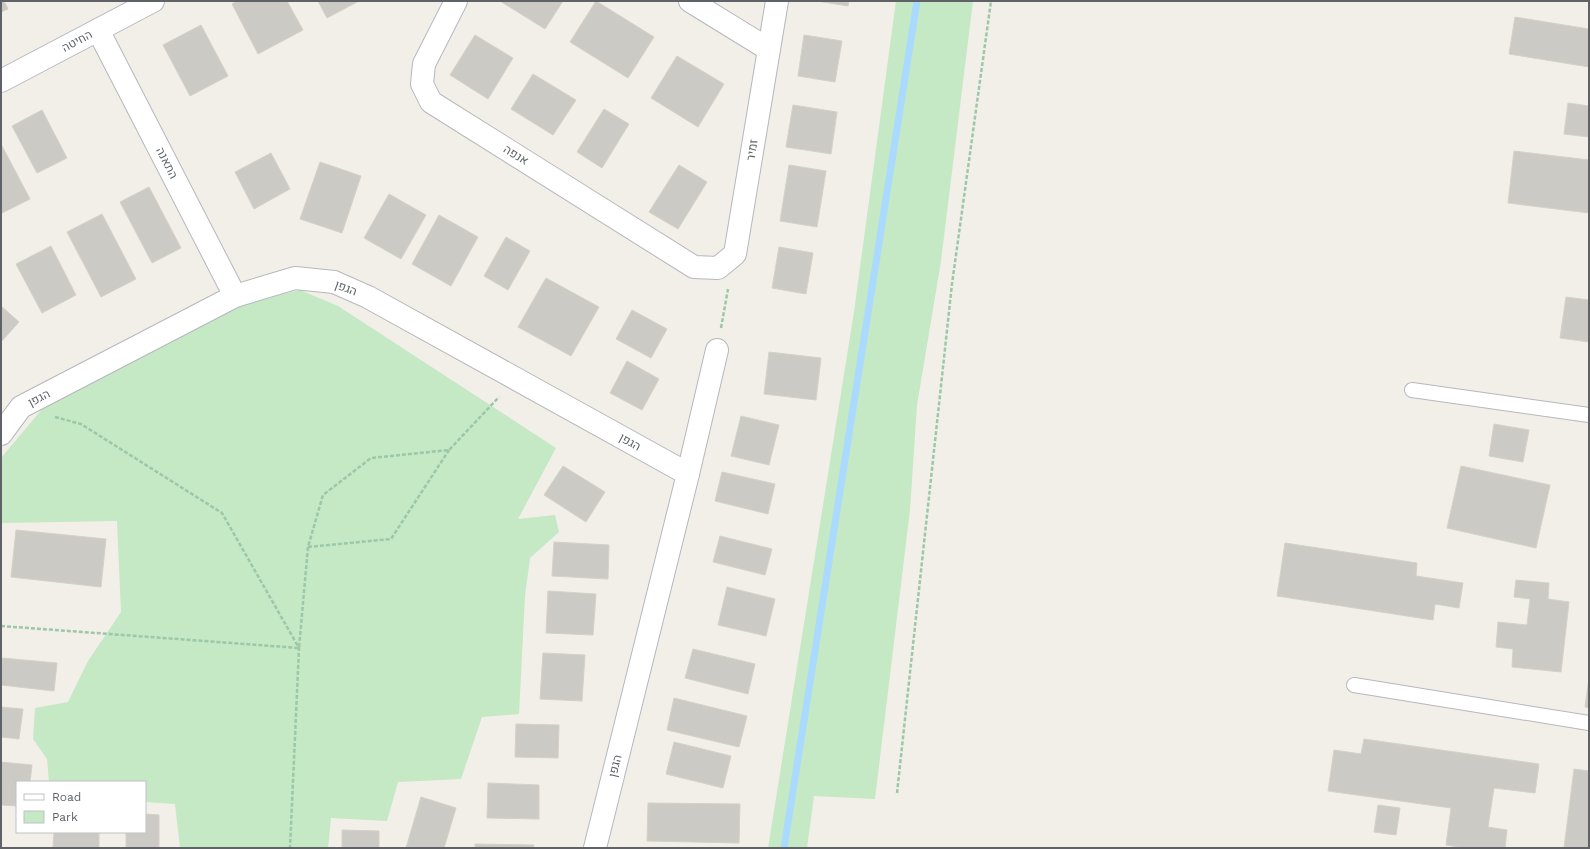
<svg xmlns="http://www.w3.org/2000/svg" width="1590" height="849" viewBox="0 0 1590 849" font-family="'Work Sans',Heebo,sans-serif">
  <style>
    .green { fill: #c5e8c5 }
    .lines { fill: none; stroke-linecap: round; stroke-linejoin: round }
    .stream { stroke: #aadaff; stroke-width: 7 }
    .building { fill: #cccac5; stroke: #d6d1c6 }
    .service-casing { stroke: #b5b8bc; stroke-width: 16 }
    .minor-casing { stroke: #b5b8bc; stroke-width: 24 }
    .secondary-casing { stroke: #b6babf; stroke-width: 24 }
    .path { stroke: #9cc7a9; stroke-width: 2.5; stroke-dasharray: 4 2; stroke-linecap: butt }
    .service { stroke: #fff; stroke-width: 14 }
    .minor { stroke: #fff; stroke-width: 22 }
    .secondary { stroke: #fff; stroke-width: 22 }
    .labels { text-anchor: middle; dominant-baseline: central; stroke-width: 3.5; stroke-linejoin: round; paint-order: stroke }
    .street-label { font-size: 12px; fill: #5f6368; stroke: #fff }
  </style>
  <rect width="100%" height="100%" fill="#f1efe8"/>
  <g class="green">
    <path d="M896 1H973L941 261 917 405 910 510 875 799 814 796 807 848H768L854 312Z"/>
    <path d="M300 290 338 306 556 448 518 519 555 515 559 532 530 558 525 596 519 714 482 717 461 779 398 782 387 821 331 818 328 848H180L175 804 145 802V782H49L47 759 33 739 35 708 68 702 88 661 121 612 117 521 1 523V458L43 408 243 304Z"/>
  </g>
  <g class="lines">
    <path class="stream" d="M784 848 917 1"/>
  </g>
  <g class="building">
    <path d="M1 1H4L8 9 1 12Z"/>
    <path d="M237 1H287L303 30 258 54 232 4Z"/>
    <path d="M318 1H359L327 18Z"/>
    <path d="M500 1H563L545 29Z"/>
    <path d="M596 1 654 37 628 78 570 42Z"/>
    <path d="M817 1H849L848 6Z"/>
    <path d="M1515 17 1589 29V67L1509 54Z"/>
    <path d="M201 25 228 76 190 96 163 45Z"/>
    <path d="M475 35 513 58 488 99 450 75Z"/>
    <path d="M804 35 842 41 835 82 798 76Z"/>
    <path d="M677 56 724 84 698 127 651 98Z"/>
    <path d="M533 74 576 100 553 135 511 109Z"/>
    <path d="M1568 103 1589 106V137L1564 134Z"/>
    <path d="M793 105 837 112 831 154 786 147Z"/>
    <path d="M604 109 629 124 602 168 577 152Z"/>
    <path d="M42 110 67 158 37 173 12 126Z"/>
    <path d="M1 144 30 199 2 213 1 211Z"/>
    <path d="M1514 151 1589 160V213L1508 203Z"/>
    <path d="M271 153 290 189 254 209 235 172Z"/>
    <path d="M320 162 361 176 342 233 300 219Z"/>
    <path d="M679 165 707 182 678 229 649 212Z"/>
    <path d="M789 165 826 171 817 227 780 221Z"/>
    <path d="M149 187 181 248 152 263 120 202Z"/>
    <path d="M389 194 426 215 401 259 364 238Z"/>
    <path d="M102 214 136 279 101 297 67 232Z"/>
    <path d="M439 215 478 237 451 286 412 264Z"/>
    <path d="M506 237 530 251 508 290 484 276Z"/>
    <path d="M51 246 76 295 42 313 16 264Z"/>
    <path d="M779 247 813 253 806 294 772 288Z"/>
    <path d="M546 278 599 307 571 356 518 327Z"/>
    <path d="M1566 297 1589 300V342L1560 338Z"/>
    <path d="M1 306 19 322 1 342Z"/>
    <path d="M632 310 667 329 651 358 616 339Z"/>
    <path d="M769 352 821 358 816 400 764 394Z"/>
    <path d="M627 361 659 379 642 410 610 393Z"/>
    <path d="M741 416 779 425 769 465 731 456Z"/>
    <path d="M1494 424 1529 430 1523 462 1489 456Z"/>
    <path d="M563 466 605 492 586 522 544 495Z"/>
    <path d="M1461 466 1550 485 1536 548 1447 528Z"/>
    <path d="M722 472 775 484 768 514 715 501Z"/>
    <path d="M16 530 106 539 101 587 11 577Z"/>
    <path d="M720 536 772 549 765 575 713 562Z"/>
    <path d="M554 542 609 545 608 579 552 576Z"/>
    <path d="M1285 543 1417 563 1416 576 1463 583 1459 608 1435 604 1433 620 1277 596Z"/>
    <path d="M1516 580 1549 583 1548 599 1569 602 1561 672 1512 667 1513 649 1496 647 1498 622 1527 625 1530 599 1514 597Z"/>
    <path d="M727 587 775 599 766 636 718 625Z"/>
    <path d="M548 591 596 594 593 635 546 633Z"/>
    <path d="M693 649 755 664 748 694 685 678Z"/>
    <path d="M543 653 585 655 582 701 540 699Z"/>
    <path d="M2 658 57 663 54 691 1 685Z"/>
    <path d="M1589 678V708L1585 707Z"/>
    <path d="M674 698 747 716 739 747 667 730Z"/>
    <path d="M1 707 23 709 19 739 1 737Z"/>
    <path d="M516 724 559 725 558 758 515 757Z"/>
    <path d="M1364 739 1539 764 1535 793 1494 788 1488 827 1507 830 1505 848H1466L1446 845 1451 808 1328 791 1334 750 1361 754Z"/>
    <path d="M674 742 731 756 723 788 666 774Z"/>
    <path d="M1 762 32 765 30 782H17V806L1 805Z"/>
    <path d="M1574 769 1589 771V848H1564Z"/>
    <path d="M488 783 539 785V819L487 818Z"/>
    <path d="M421 797 456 808 444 848H406Z"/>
    <path d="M648 803 740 804 739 843 647 841Z"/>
    <path d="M1378 805 1400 808 1396 835 1374 832Z"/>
    <path d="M145 814 159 815V848H126V832H145Z"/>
    <path d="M342 830 379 831V848H342Z"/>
    <path d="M54 832H99V848H53Z"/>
    <path d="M475 844 534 845 533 848H475Z"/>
  </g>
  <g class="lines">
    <g class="service-casing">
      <g id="service">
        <path d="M1412 390 1589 415"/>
        <path d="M1354 685 1589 723"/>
      </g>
    </g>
    <g class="minor-casing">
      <g id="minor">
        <path d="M456 1 424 64 422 84 431 102 694 267 718 268 735 254 777 1"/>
        <path d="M690 1 768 49"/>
        <path d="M98 30 235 296"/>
        <path d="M1 434 21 407 235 296 295 278 334 282 368 297 688 474"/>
        <path d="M595 848 688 474 717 350"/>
      </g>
    </g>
    <g class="secondary-casing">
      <path id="secondary" d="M1 81 153 1"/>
    </g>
    <g class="path">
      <path d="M721 328 728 289"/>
      <path d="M55 417 81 424 222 513 299 648 290 848"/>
      <path d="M308 547 391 539 449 450"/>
      <path d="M1 626 299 648 308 547 323 495 371 458 449 450 499 397"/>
      <path d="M897 793 952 284 991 1"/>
    </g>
    <use href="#service" class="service"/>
    <use href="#minor" class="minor"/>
    <use href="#secondary" class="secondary"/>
  </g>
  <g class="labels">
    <g class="street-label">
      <text transform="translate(77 41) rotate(-28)">החיטה</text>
      <text transform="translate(752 150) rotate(-81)">זמיר</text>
      <text transform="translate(516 155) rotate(32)">אנפה</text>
      <text transform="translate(167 163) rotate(63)">התאנה</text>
      <text transform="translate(346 288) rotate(21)">הגפן</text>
      <text transform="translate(39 398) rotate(-27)">הגפן</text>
      <text transform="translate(630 442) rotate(29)">הגפן</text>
      <text transform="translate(615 766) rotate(-76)">הגפן</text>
    </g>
  </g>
  <rect width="1590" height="849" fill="none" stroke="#5f6368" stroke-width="4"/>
  <rect x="16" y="781" width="130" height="52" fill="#ffffff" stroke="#bfc1c3"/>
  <rect x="24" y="794" width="20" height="6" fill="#ffffff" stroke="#bfc1c3"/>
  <text x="52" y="801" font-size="12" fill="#5f6368">Road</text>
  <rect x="24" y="811" width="20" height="12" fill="#c5e8c5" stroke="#bfc1c3"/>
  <text x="52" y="821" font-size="12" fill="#5f6368">Park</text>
</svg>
